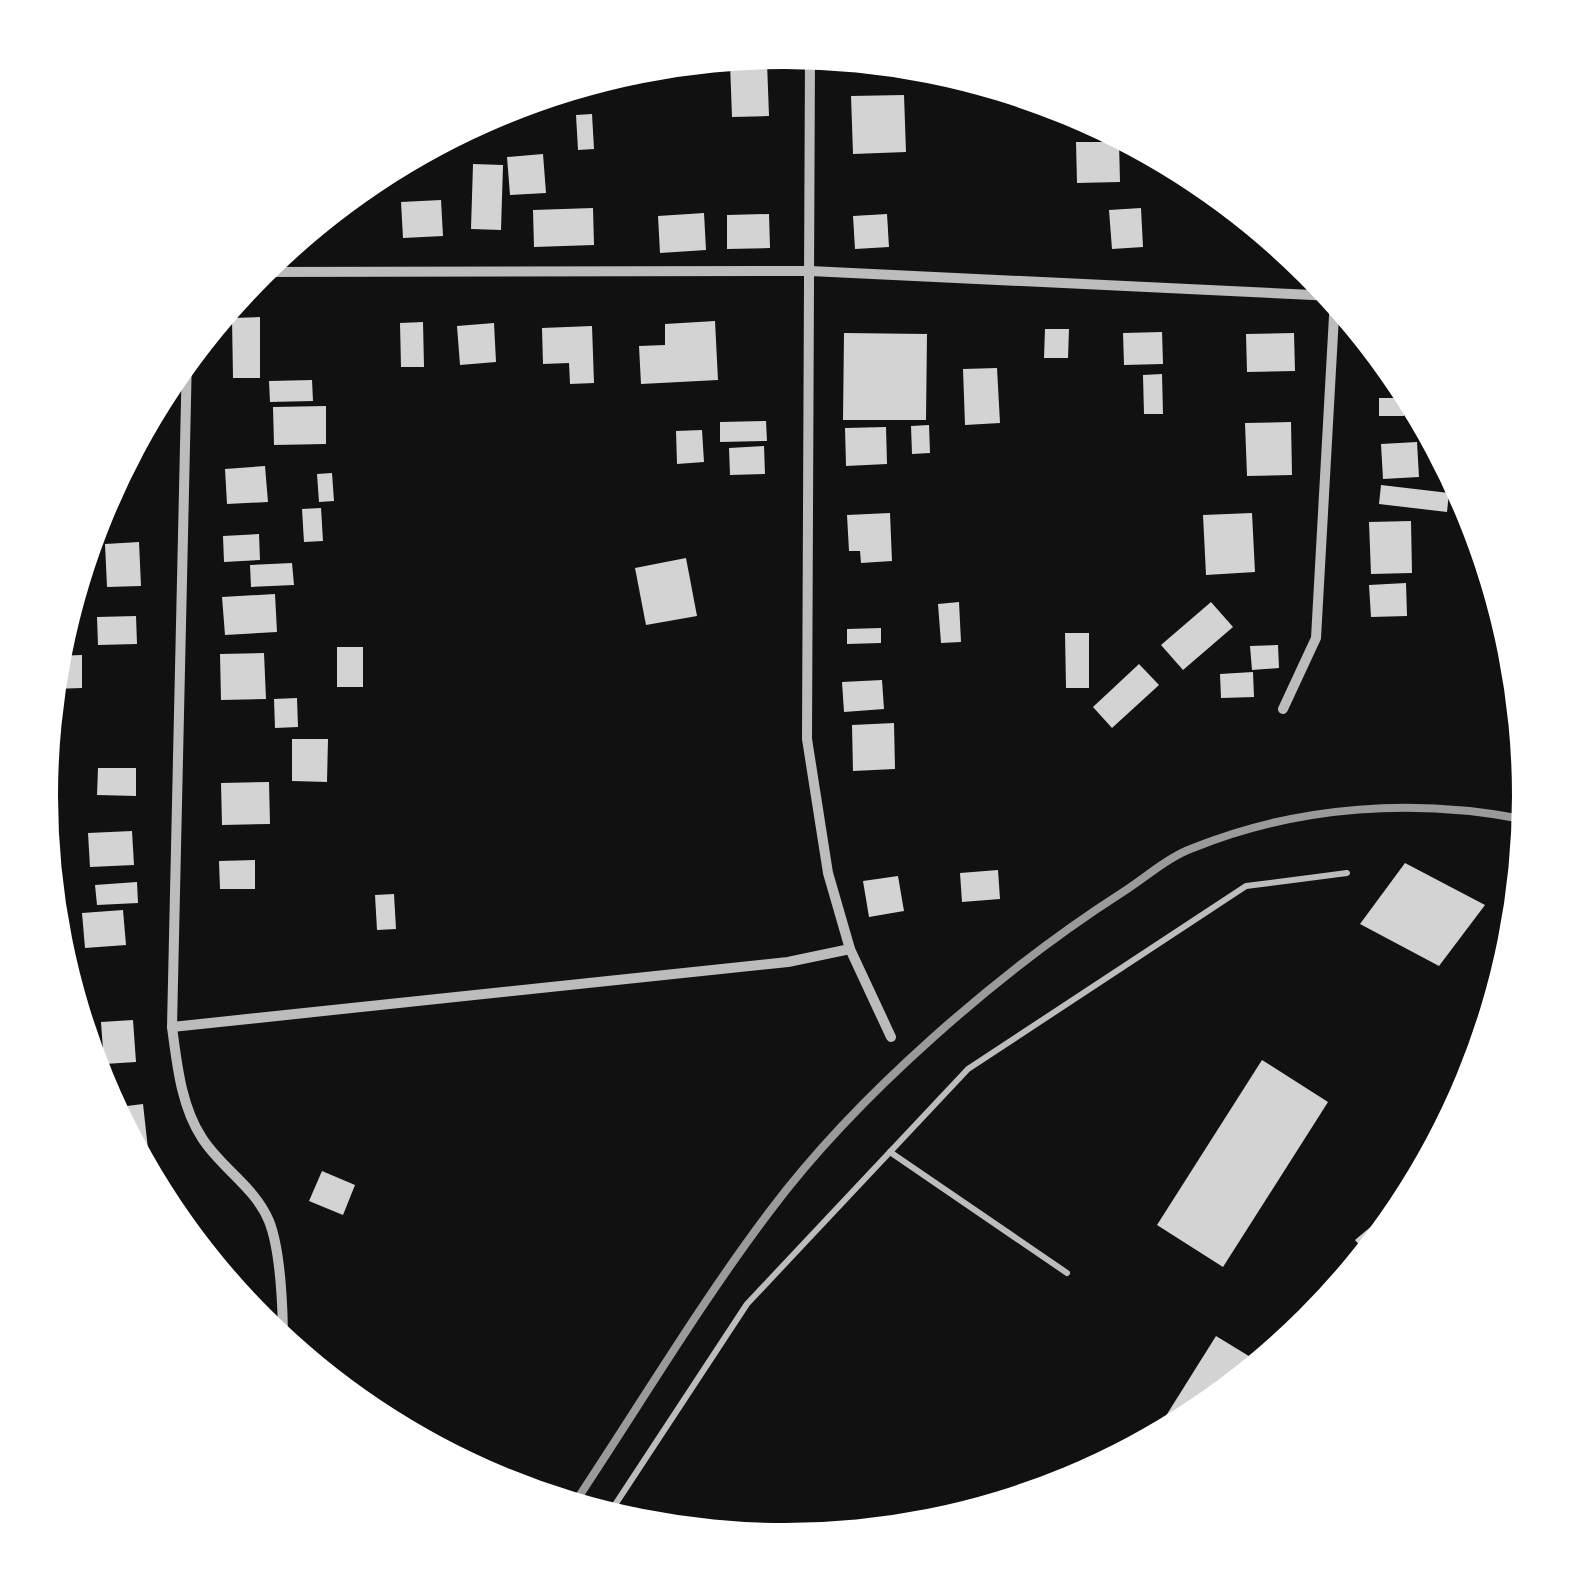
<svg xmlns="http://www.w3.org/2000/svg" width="1570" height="1593" viewBox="0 0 1570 1593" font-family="Arial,sans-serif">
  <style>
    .building { fill: #d3d3d3 }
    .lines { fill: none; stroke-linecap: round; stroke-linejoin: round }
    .service { stroke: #bcbcbc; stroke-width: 6 }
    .minor { stroke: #bcbcbc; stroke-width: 10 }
    .rail { stroke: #9a9a9a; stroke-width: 8 }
  </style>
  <rect width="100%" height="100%" fill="#111"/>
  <g class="building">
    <path d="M853 58 899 63V65L853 66Z"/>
    <path d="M767 62 769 116 732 117 730 63Z"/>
    <path d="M904 95 906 152 853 154 851 96Z"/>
    <path d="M592 114 594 149 578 150 576 115Z"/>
    <path d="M1076 142H1119L1120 182 1077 183Z"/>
    <path d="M543 154 546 193 510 195 507 157Z"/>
    <path d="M473 164 503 165 501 230 471 229Z"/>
    <path d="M441 200 443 236 403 238 401 202Z"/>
    <path d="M593 208 594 245 534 247 533 210Z"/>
    <path d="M1141 208 1143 247 1112 249 1109 210Z"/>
    <path d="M704 213 706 250 660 253 658 216Z"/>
    <path d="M769 214 770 248 727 249V215Z"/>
    <path d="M887 214 889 247 855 249 853 216Z"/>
    <path d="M260 317V378H233L232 318Z"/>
    <path d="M715 321 718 380 641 384 639 346 665 345V324Z"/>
    <path d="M423 322 424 367H401L400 323Z"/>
    <path d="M494 323 496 362 460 365 457 326Z"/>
    <path d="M592 326 594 383 570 384 569 363 543 364 542 328Z"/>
    <path d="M1045 329H1069L1068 358H1044Z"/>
    <path d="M1162 332 1163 364 1124 365 1123 333Z"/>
    <path d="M844 333 927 334 926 420H843Z"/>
    <path d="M1294 333 1295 371 1247 372 1246 334Z"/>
    <path d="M997 368 1000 423 965 425 963 369Z"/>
    <path d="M1162 374 1163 414H1144L1143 375Z"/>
    <path d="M312 380 313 401 270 402 269 381Z"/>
    <rect x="1379" y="398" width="25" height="18"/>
    <path d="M326 406V444L274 445 273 407Z"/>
    <path d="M146 419 147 445 132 446Z"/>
    <path d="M766 421 767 441 720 442V422Z"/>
    <path d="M1291 422 1292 475 1247 476 1245 423Z"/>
    <path d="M929 425 930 453 912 454 911 426Z"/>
    <path d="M886 427 887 464 846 466 845 428Z"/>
    <path d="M702 430 704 462 677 464 676 431Z"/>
    <path d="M1417 442 1419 477 1383 479 1381 444Z"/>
    <path d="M764 446 765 474 730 475 729 448Z"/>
    <path d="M265 466 268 502 227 504 225 469Z"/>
    <path d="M332 473 334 501 319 502 317 474Z"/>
    <path d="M1381 485 1449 493 1447 512 1379 504Z"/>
    <path d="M321 508 323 541 304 542 302 509Z"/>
    <path d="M890 513 892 561 861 563 860 551H849L847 515Z"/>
    <path d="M1252 513 1255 572 1206 575 1203 515Z"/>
    <path d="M1411 521 1412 573 1371 574 1369 522Z"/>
    <path d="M259 534 260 560 224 562 223 536Z"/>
    <path d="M139 542 141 586 107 587 105 544Z"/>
    <path d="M686 558 697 616 646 625 635 568Z"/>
    <path d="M292 563 294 585 251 587 250 565Z"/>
    <path d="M1406 583 1407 616 1371 617 1369 585Z"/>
    <path d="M275 594 277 632 225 635 222 597Z"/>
    <path d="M959 602 961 642 941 643 938 604Z"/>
    <path d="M1211 602 1233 627 1183 670 1161 645Z"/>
    <path d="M136 616 137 644 98 645 97 617Z"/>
    <path d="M881 628V643L847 644V629Z"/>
    <path d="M1065 633H1089V688H1066Z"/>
    <path d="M1278 645 1279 668 1252 670 1250 646Z"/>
    <rect x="337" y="647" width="26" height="40"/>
    <path d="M264 653 266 699 221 700 220 654Z"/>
    <path d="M82 655V688L53 689 54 656Z"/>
    <path d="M1139 664 1159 685 1112 728 1093 707Z"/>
    <path d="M1253 672 1254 697 1221 698 1220 674Z"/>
    <path d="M882 680 884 709 844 712 842 682Z"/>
    <path d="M297 698 298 727 275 728 274 699Z"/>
    <path d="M894 723 895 769 853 771 852 725Z"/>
    <path d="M292 739H328L327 782 292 781Z"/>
    <path d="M98 768H136V796L97 795Z"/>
    <path d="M269 782 270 824 222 825 221 783Z"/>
    <path d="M132 831 134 865 90 867 88 833Z"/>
    <path d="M255 860V889H220L219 861Z"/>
    <path d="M1405 863 1485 905 1439 966 1360 924Z"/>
    <path d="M998 870 1000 899 962 902 960 873Z"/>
    <path d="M898 876 904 911 869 917 863 881Z"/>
    <path d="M137 882 138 903 97 905 95 885Z"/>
    <path d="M394 894 396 929 377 930 375 895Z"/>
    <path d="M123 910 126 945 85 948 82 913Z"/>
    <path d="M53 928H63L65 972 54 941Z"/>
    <path d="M133 1020 136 1062 104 1064 101 1022Z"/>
    <path d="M1262 1060 1328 1102 1223 1267 1157 1225Z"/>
    <path d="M143 1104 148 1149 134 1151 111 1108Z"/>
    <path d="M322 1171 355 1185 343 1215 309 1201Z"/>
    <path d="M1405 1198 1408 1203 1404 1211 1368 1255 1355 1240Z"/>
    <path d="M1216 1336 1262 1364 1198 1416 1177 1428 1164 1419Z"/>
  </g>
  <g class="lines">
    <g class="service">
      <path d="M890 1152 1067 1273"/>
      <path d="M607 1517 747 1304 968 1069 1246 886 1347 873"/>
    </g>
    <g class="minor">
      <path d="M810 54 807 739 828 873 850 949 891 1037"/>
      <path d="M256 272 810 271 1334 296"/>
      <path d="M187 356 172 1027C177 1064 181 1106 202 1138 221 1168 255 1187 269 1221 281 1251 283 1311 283 1343"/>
      <path d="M1283 709 1316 638 1335 298"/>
      <path d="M172 1027 788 962 850 949"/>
    </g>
    <path class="rail" d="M572 1507C638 1408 699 1305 770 1211 857 1095 1001 970 1123 892 1145 878 1168 857 1193 848 1300 805 1416 798 1528 820"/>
  </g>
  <path d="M0 0H1570V1593H0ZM58 796a727 727 0 1 1 1454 0a727 727 0 1 1-1454 0Z" fill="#fff" fill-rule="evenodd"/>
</svg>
